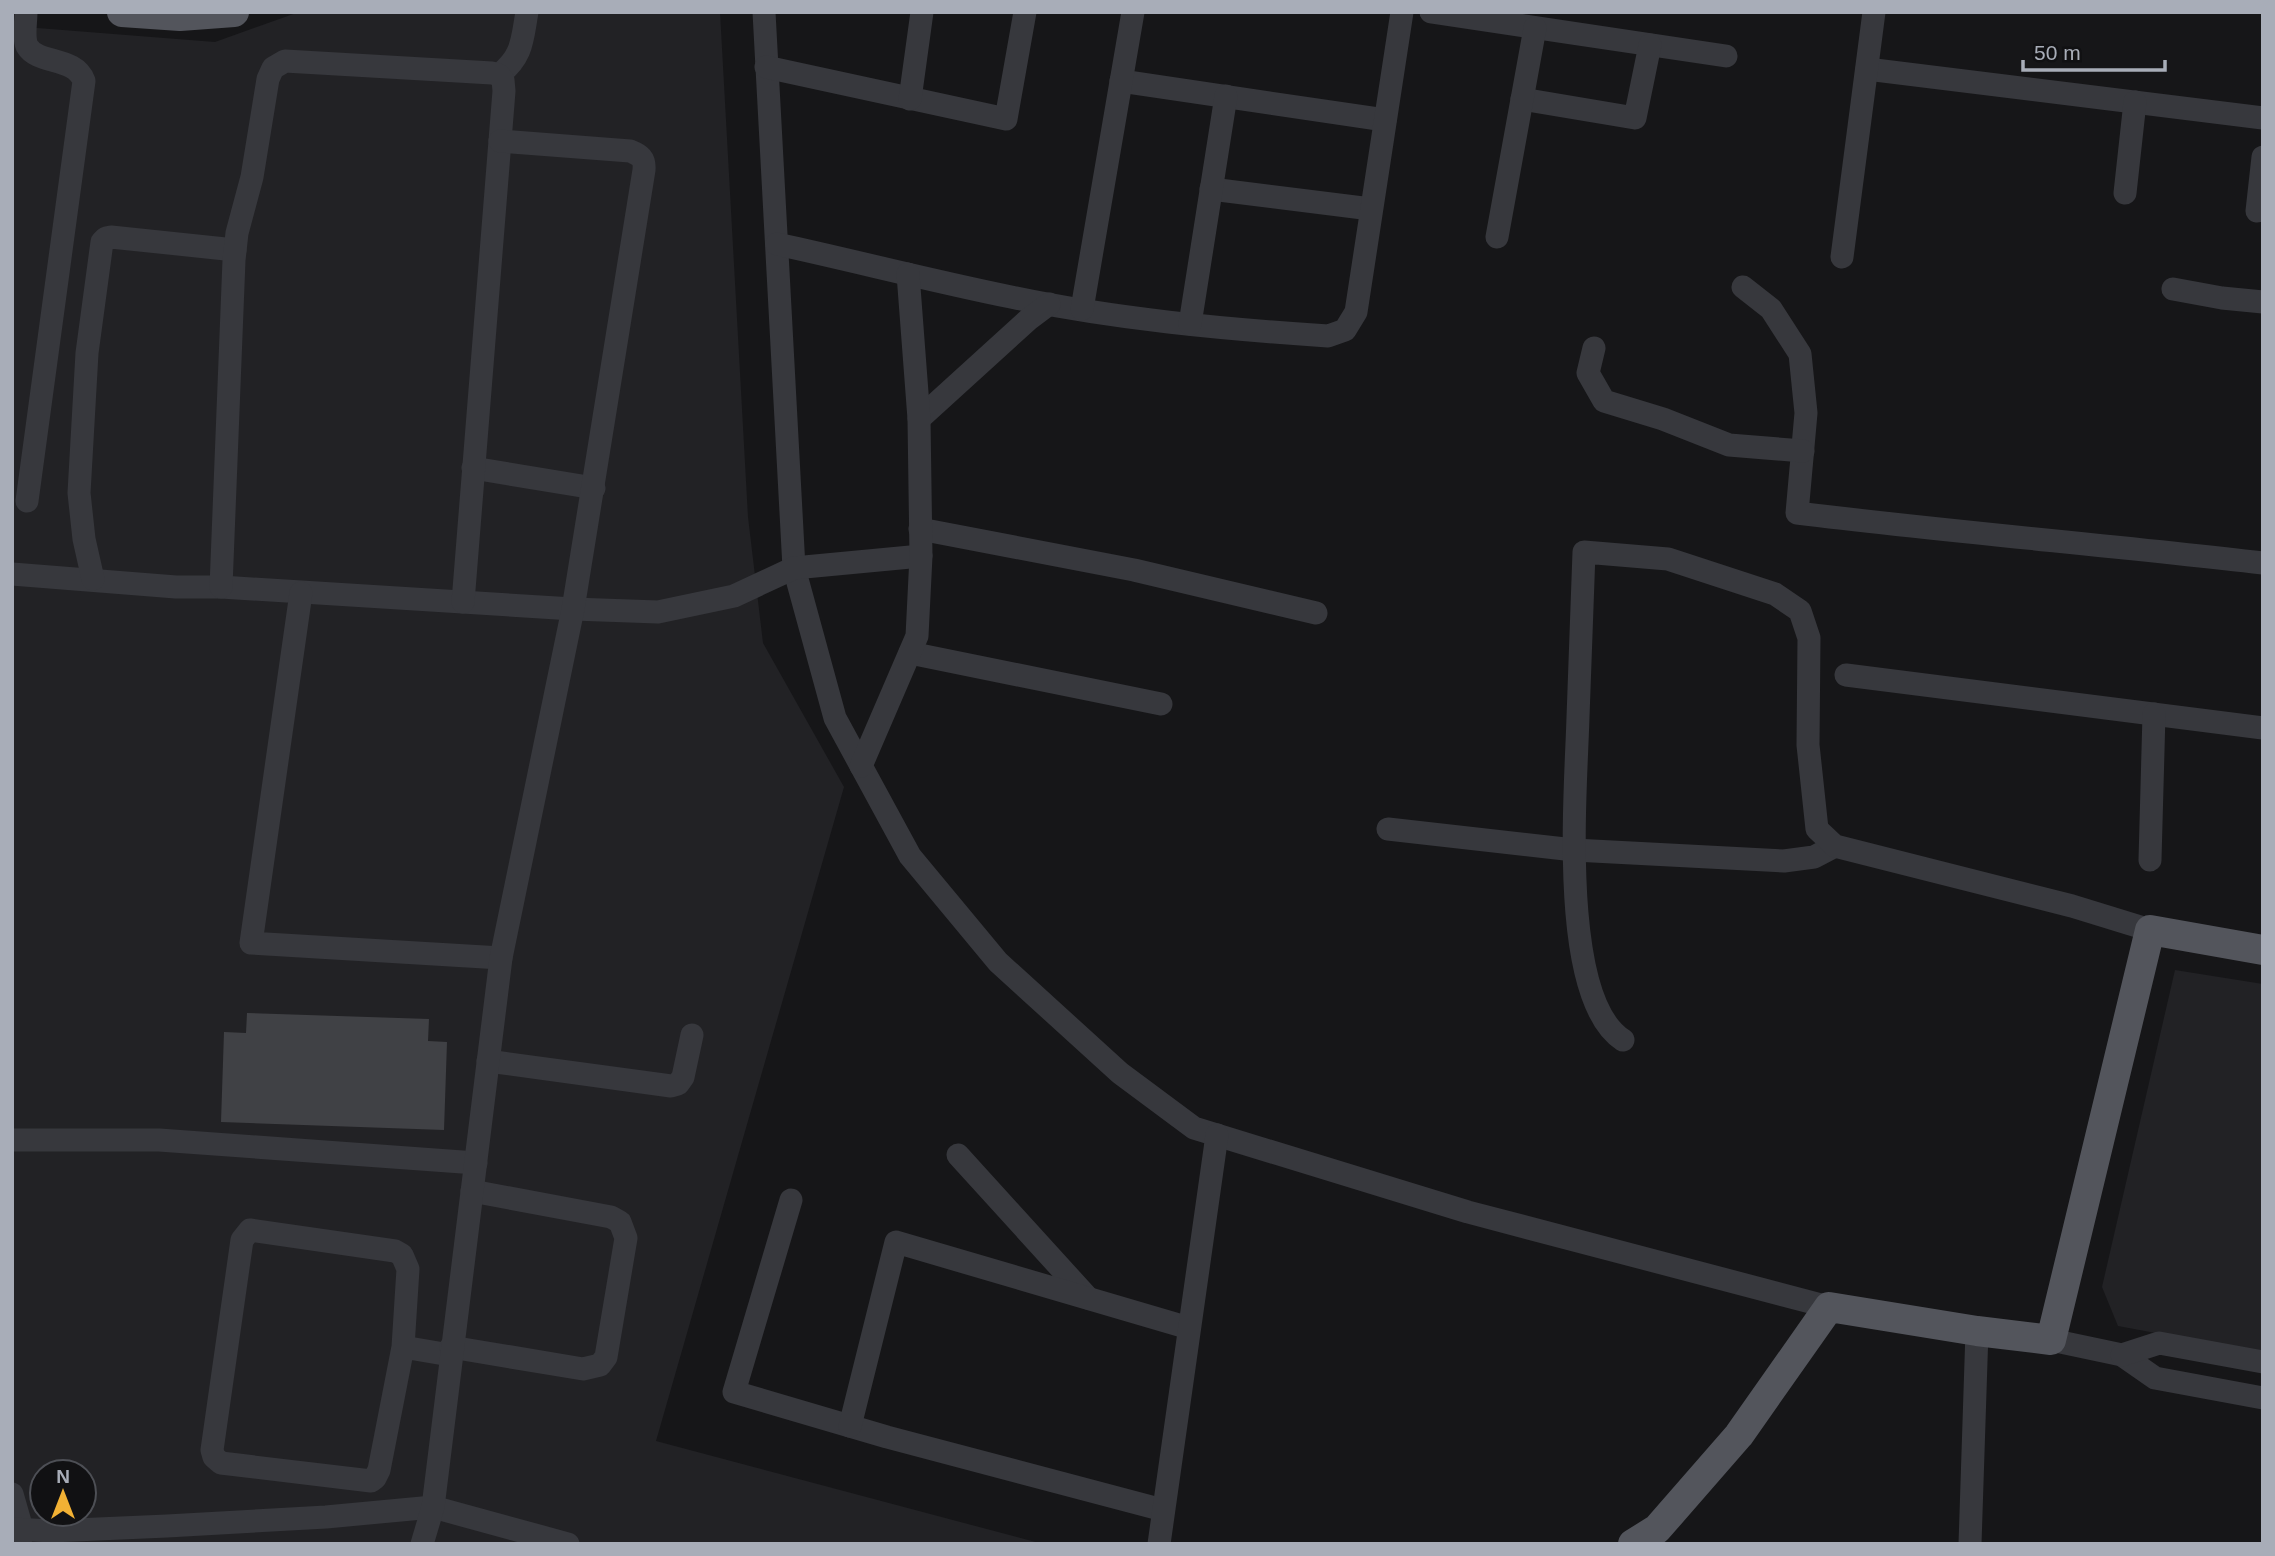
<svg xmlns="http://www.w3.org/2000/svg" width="2275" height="1556" viewBox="0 0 2275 1556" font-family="Arial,sans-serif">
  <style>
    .built { fill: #222225; fill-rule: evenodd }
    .building { fill: #404145 }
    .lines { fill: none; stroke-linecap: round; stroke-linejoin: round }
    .minor { stroke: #37383d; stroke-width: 23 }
    .major { stroke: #53555c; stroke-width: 30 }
  </style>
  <rect width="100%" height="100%" fill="#161618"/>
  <g class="built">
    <path d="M299 12H720L748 517 763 643 844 787 656 1441 1043 1544H12V26L215 42ZM42 1472H84V1514H42Z"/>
    <path d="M2175 970 2263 984V1353L2118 1326 2102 1287Z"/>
  </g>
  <path class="building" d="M247 1013 429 1019 428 1041 447 1042 444 1130 221 1122 224 1032 246 1033Z"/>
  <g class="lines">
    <g class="minor">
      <path d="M26 12C26 22 23 37 27 46 38 65 75 56 84 81L27 501"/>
      <path d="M764 12 794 568 835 718 910 856 998 962 1120 1073 1194 1128 1468 1212 1829 1307"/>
      <path d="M1431 12 1726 56"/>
      <path d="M766 67 1006 119 1025 12"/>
      <path d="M1867 69 2263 118"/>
      <path d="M499 75C523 56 522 40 527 12"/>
      <path d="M1121 81 1385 120"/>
      <path d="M910 99 922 12"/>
      <path d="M1522 99 1635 118 1650 45"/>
      <path d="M1211 189 1371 209"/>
      <path d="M2125 193 2135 102"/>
      <path d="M2257 211 2263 157"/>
      <path d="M1497 237 1535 28"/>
      <path d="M777 244C855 261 932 281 1011 297 1115 319 1222 329 1328 336L1345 330 1356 312 1402 12"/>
      <path d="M1842 257 1874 12"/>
      <path d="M1743 287 1771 309 1800 354 1806 413 1797 513C1952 532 2108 545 2263 563"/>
      <path d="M2173 289 2222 298 2263 302"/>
      <path d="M1082 309 1133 12"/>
      <path d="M1190 324 1226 96"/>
      <path d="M1594 348 1588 373 1604 401 1663 419 1729 445 1803 451"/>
      <path d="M919 419 1029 319 1049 304"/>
      <path d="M473 468 594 488"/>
      <path d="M920 529 1134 570 1316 613"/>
      <path d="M12 574 176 587H221L573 609 658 612 734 596 794 568 921 556"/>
      <path d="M93 579 84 539 79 493 87 353 102 242 106 238 111 237 235 250"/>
      <path d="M221 587 234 260 237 233 252 177 268 79 273 68 285 61 492 73 499 75 503 80 504 91 463 602"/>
      <path d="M301 593 251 943 501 958"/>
      <path d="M910 653 1161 704"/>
      <path d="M1846 675 2263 728"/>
      <path d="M861 766 917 636 921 556 919 419 908 274"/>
      <path d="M1388 829 1574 850 1784 861 1814 857 1835 846"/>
      <path d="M2150 860 2154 714"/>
      <path d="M1623 1040C1558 998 1576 789 1578 717 1580 662 1582 607 1584 552L1668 559 1775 594 1800 611 1809 638 1808 745 1817 829 1835 846 2072 906 2150 930"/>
      <path d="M488 1061 671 1086 678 1084 683 1077 692 1035"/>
      <path d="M12 1140H159L476 1163"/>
      <path d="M958 1155 1088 1298"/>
      <path d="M791 1200 734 1392 887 1437 1163 1510"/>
      <path d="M2051 1340 2122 1355 2155 1378 2263 1398"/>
      <path d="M403 1347 379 1470 375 1478 371 1481 221 1463 214 1457 212 1450 242 1240 250 1230 395 1251 402 1255 408 1269 403 1347 450 1355"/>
      <path d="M451 1347 583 1369 600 1365 606 1357 626 1238 620 1222 611 1217 472 1191"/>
      <path d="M2122 1355 2159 1343 2263 1362"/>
      <path d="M850 1426 896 1242 1189 1328"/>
      <path d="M12 1494 22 1529 20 1544"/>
      <path d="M12 1529 52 1531 167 1526 326 1517 433 1507 568 1544"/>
      <path d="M422 1544 433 1507 501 958 573 609 644 170C645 158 640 155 630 151L500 141"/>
      <path d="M1159 1544 1217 1135"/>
      <path d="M1970 1544 1977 1331"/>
    </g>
    <g class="major">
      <path d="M122 12 180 16 234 12"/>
      <path d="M1633 1544 1657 1529 1739 1435 1829 1307 1977 1331 2051 1340 2150 930 2263 950"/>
    </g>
  </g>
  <rect width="2275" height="1556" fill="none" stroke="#a8adb8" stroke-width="28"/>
  <g transform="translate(63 1493)"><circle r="33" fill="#111113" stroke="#4d4f55" stroke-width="2"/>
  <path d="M0-5L12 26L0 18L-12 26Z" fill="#f2b134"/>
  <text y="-10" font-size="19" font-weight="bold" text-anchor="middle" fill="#a8adb8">N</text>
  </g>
  <path d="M2023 60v10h142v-10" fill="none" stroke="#a8adb8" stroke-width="3.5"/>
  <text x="2034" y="60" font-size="21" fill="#a8adb8" stroke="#111113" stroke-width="5" paint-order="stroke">50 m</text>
</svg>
